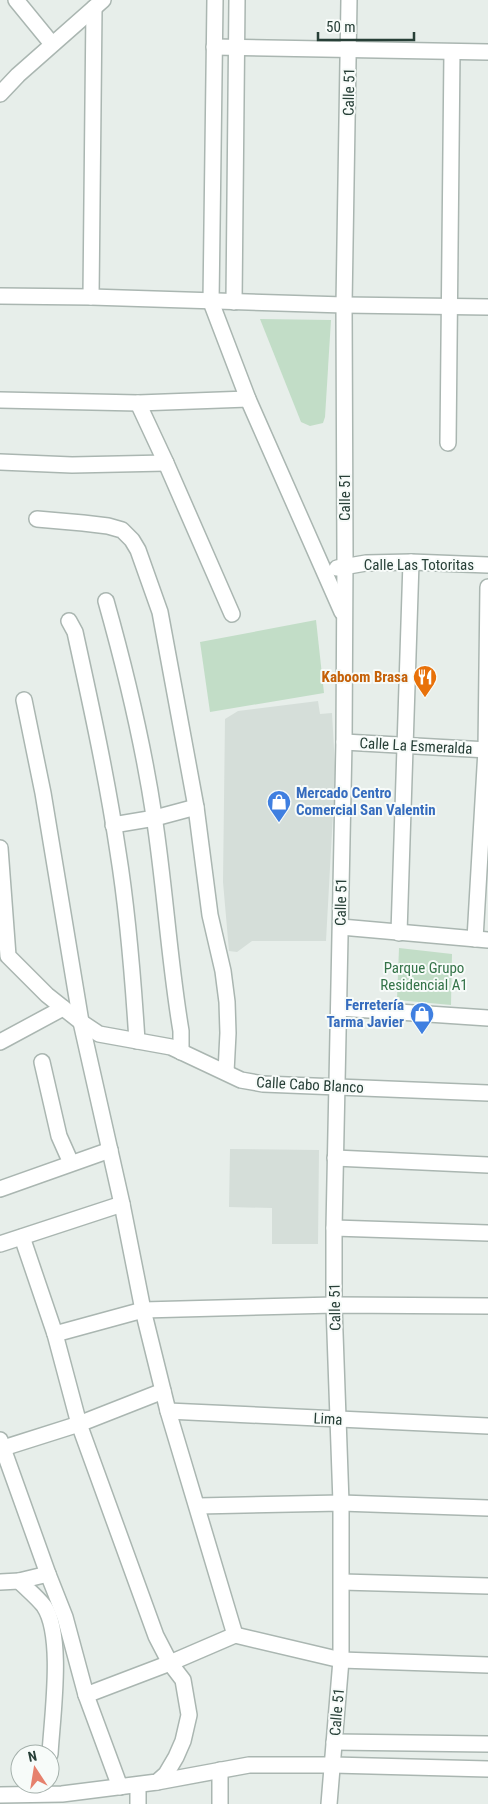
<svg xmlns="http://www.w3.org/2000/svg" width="488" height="1804" viewBox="0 0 488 1804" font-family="'Roboto Condensed',sans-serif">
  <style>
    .built { fill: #d5ded9 }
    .green { fill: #c2ddc7 }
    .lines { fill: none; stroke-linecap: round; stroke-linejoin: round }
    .minor-casing { stroke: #aab6b1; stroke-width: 18 }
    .minor { stroke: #fff; stroke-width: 15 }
    .labels { text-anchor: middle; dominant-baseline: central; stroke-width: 4; stroke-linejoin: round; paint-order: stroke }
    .street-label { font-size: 15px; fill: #273f37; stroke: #f7fbf9 }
    .food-label { font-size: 15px; font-weight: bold; fill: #c56008; stroke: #f7fbf9; text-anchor: end }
    .shop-label { font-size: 15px; font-weight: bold; fill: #366cbe; stroke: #f7fbf9; text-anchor: start }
    .park-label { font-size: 15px; fill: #347348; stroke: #f7fbf9 }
  </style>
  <rect width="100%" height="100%" fill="#e7eeea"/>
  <g class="built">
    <path d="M318 701 320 714 332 713 337 802 333 813 326 941H252L237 952 229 951 223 882 225 719 238 711Z"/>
    <path d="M230 1149 319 1150 318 1244H272V1208L229 1207Z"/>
  </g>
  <g class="green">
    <path d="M260 319 331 320 325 417 323 423 310 426 301 422Z"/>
    <path d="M316 620 324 693 210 712 200 642Z"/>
    <path d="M399 948 452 954 451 1005 397 1000Z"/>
  </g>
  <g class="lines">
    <g class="minor-casing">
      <g id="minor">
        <path d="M16 0 52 44"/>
        <path d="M215 0 211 302 248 399 342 612"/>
        <path d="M214 47 488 52"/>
        <path d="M0 94 18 75 103 0"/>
        <path d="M0 296 91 297 344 305 488 307"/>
        <path d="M91 297 94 8"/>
        <path d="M234 302 237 0"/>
        <path d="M0 400 138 403 248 399"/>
        <path d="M138 403 166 463 232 614"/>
        <path d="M448 443 452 52"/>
        <path d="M0 462 72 465 166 463"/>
        <path d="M37 519 83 523 108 526 122 530 132 540 138 550 160 612 196 807 210 915 223 971 227 1002 228 1033 226 1072"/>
        <path d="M337 568 366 563 411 562 488 565"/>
        <path d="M106 601C126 672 143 743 154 816 165 887 169 960 181 1031V1052"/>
        <path d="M69 621 75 632C91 705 107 778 118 852 128 914 133 977 137 1041"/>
        <path d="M24 700 43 793 81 1022 122 1204 143 1310 168 1411 235 1635"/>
        <path d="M344 742 488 750"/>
        <path d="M113 825 155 818 196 807"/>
        <path d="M0 848 8 956 47 995 81 1022 99 1034 171 1047 241 1080 263 1084 488 1093"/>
        <path d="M341 927 488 940"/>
        <path d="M399 933 411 562"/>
        <path d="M475 939 486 750 488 587"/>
        <path d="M339 1008 488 1018"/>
        <path d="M0 1042 63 1008"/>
        <path d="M42 1062 59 1136 71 1163"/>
        <path d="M335 1158 488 1165"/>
        <path d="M0 1189 110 1150"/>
        <path d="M334 1228 488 1233"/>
        <path d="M0 1244 122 1204"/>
        <path d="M55 1334 143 1310 334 1305 488 1306"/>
        <path d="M168 1411 488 1426"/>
        <path d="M0 1440 48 1574 19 1581C27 1589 37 1597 44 1606 64 1636 52 1717 50 1754"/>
        <path d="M0 1449 79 1424 163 1391"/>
        <path d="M198 1506 341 1503 488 1508"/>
        <path d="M48 1574 65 1617 86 1695 170 1663 235 1635 341 1660 488 1665"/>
        <path d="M0 1582 19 1581"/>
        <path d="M342 1582 488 1586"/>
        <path d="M86 1695 120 1787"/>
        <path d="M334 1742 488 1744"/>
        <path d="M157 1782 249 1765H333L488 1769"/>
        <path d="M0 1795 62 1794 157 1782 166 1774 176 1757 183 1741 189 1715 183 1680 170 1663 156 1636 79 1424 55 1334 22 1237"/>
        <path d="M138 1804V1785"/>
        <path d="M220 1804V1770"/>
        <path d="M329 1804 341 1660V1503L334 1305V1228L344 742 345 556 344 305 349 0"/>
      </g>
    </g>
    <use href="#minor" class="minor"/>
  </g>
  <defs>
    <g id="restaurant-pin" transform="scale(1.25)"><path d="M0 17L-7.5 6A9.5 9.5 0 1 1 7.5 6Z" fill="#e8710a" stroke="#f7fbf9"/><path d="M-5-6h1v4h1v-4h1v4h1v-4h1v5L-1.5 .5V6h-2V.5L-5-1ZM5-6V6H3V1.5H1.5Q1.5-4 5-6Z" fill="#fff"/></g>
    <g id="shop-pin" transform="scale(1.25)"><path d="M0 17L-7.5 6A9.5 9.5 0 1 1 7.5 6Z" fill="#3f7fe0" stroke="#f7fbf9"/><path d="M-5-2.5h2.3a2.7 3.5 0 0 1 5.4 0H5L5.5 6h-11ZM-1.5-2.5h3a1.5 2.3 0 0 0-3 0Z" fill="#fff"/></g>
  </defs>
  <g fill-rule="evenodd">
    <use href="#restaurant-pin" x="425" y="677"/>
    <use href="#shop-pin" x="279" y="802"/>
    <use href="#shop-pin" x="422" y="1014"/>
  </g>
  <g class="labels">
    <g class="street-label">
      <text transform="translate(349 92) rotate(-89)">Calle 51</text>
      <text transform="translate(345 497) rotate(-90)">Calle 51</text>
      <text x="419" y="565">Calle Las Totoritas</text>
      <text transform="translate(416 746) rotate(3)">Calle La Esmeralda</text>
      <text transform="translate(341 902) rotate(-89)">Calle 51</text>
      <text transform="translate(310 1085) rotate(3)">Calle Cabo Blanco</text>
      <text transform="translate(335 1307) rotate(-91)">Calle 51</text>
      <text transform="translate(328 1419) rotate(3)">Lima</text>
      <text transform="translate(337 1712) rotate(-85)">Calle 51</text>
    </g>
    <g class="food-label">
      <text x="408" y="677">Kaboom Brasa</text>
    </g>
    <g class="shop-label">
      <text x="296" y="793">Mercado Centro<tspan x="296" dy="17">Comercial San Valentin</tspan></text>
      <text x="404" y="1005" text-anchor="end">Ferretería<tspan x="404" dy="17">Tarma Javier</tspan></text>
    </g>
    <g class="park-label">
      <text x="424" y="968">Parque Grupo<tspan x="424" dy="17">Residencial A1</tspan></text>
    </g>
  </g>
  <g transform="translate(35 1769) rotate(348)"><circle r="24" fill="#f7fbf9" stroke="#a4b0ab"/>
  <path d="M0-4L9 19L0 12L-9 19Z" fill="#e6816d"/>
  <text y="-8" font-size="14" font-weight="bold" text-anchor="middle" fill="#273f37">N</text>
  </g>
  <path d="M318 32v8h96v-8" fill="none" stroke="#273f37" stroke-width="2.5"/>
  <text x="326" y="32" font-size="15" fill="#273f37" stroke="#f7fbf9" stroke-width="4" paint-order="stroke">50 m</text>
</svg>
